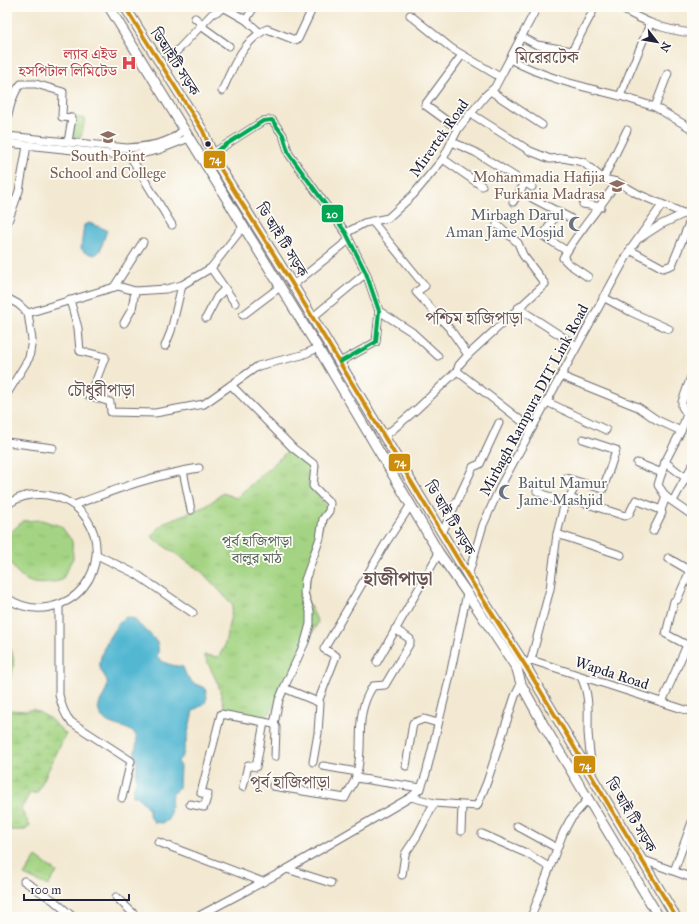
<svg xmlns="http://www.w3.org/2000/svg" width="699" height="924" viewBox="0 0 699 924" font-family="'IM FELL Great Primer','Noto Serif Bengali',serif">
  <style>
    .wetland { fill: url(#wetland-marsh); stroke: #637b5f }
    .park { fill: url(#park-tufts); stroke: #637b5f }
    .water { fill: #53b7d2; stroke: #3a6c86 }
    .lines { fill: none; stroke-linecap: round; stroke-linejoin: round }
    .minor-casing { stroke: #6b6870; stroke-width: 9 }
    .major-casing { stroke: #6b6870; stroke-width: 11 }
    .minor { stroke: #fff; stroke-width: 7 }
    .major { stroke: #fff; stroke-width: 9 }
    .bus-1-casing { stroke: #fdfcf7; stroke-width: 7 }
    .bus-2-casing { stroke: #fdfcf7; stroke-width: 7 }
    .bus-1 { stroke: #cc8c0c; stroke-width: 4 }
    .bus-2 { stroke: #00a651; stroke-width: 4 }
    .bus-dot { fill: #22223b; stroke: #fdfcf7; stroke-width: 1.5 }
    .labels { text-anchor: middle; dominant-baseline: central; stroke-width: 3.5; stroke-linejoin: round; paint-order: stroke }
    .health-label { font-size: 15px; fill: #be3a42; stroke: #fdfcf7; text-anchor: end }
    .street-label { font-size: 15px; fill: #22223b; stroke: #fdfcf7 }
    .education-label { font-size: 15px; fill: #785e54; stroke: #fdfcf7 }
    .worship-label { font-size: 15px; fill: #5b616d; stroke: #fdfcf7; text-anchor: end }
    .park-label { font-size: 15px; fill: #506054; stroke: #fdfcf7 }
    .quarter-label { font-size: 17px; fill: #675153; stroke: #fdfcf7 }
    .district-label { font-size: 19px; font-weight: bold; fill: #675153; stroke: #fdfcf7 }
    .line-badge { stroke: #fdfcf7; stroke-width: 1.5 }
    .badge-label { font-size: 11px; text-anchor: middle; font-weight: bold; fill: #fff }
  </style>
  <defs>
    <pattern id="wetland-marsh" width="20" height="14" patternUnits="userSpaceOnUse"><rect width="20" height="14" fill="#a4d483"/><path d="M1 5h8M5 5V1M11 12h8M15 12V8" fill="none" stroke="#8db672"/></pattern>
    <pattern id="park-tufts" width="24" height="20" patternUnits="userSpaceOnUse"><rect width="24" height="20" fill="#a4d483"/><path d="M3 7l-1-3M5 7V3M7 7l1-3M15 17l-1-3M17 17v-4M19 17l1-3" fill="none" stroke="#8db672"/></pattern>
  </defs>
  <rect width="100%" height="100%" fill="#fdfcf7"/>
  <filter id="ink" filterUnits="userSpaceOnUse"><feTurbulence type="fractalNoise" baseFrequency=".025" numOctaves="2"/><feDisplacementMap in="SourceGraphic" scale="8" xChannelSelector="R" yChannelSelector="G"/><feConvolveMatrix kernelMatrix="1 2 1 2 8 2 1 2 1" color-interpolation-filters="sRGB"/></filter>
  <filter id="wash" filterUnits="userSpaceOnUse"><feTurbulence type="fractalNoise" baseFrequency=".012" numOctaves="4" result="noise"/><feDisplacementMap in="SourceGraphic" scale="16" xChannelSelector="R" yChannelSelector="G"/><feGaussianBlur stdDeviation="0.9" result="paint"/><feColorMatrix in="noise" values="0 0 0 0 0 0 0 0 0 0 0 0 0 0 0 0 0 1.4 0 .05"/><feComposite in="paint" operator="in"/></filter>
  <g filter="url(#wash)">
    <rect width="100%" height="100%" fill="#f3e9d2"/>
    <g class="wetland">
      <path d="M7 642C16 656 15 671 7 685Z"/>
      <path d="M33 709 49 718 66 734 37 793H30L21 809 30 826 25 830H11L7 823V710L26 711Z"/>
    </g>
    <g class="park">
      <path d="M74 117 85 119 81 137H68Z"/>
      <path d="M290 449 312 469 308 483 329 509 312 549 313 565 306 598 318 622 279 702 262 722 226 712 218 684 204 655 218 657 224 648 233 605 202 572 154 539 152 535 165 522 206 506 223 493 236 498Z"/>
      <path d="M41 520 61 526 72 541 73 558 62 580C52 583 38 586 28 581 14 573 2 554 8 538 10 532 18 526 22 521Z"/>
      <path d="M36 857 57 872 48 886 24 875Z"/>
    </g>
    <g class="water">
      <path d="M89 223 107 230 100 251 95 255 84 252 81 248 84 225Z"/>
      <path d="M126 617 135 619C142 631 164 638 157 656 164 665 172 665 183 667L186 675 193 683 205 688 207 697 205 703 193 711 183 755 178 761 180 766 179 788 172 794 170 815 167 821 161 823 154 822 149 815V809L137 796H133C132 788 136 784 136 777 137 770 136 765 137 758L134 756 137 742 136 735C126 724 111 728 102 717 92 705 106 697 107 686 109 678 101 674 100 667 98 653 115 624 126 617Z"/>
    </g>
  </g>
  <g filter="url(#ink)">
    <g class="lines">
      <g class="minor-casing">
        <g id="minor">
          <path d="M618 7C644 21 662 30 692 33"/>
          <path d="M225 8 246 20 254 7"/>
          <path d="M410 15 451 48 500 77"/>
          <path d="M195 18 203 25"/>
          <path d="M246 20 259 32"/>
          <path d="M650 24 620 96 655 107 692 129"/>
          <path d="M201 26 229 46"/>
          <path d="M522 37 537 45 572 51 595 7"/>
          <path d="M176 52 212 14 226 7"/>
          <path d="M510 59C544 78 583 87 620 96"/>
          <path d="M222 91C232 69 243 40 267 29L295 40 298 39 313 7"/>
          <path d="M492 92 542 125"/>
          <path d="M655 107 668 73"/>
          <path d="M470 113 530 151 550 159 563 158 583 162 603 179 617 182 640 195 683 213"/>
          <path d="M7 121C9 109 12 94 21 84H36L63 92 62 117 72 118 68 142"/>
          <path d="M458 129 425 105 462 55"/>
          <path d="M7 136 127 148C144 147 174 144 184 128"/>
          <path d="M452 142 475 152 532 187"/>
          <path d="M7 143 130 156 158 150 189 138"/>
          <path d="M213 153 263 121 272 120 283 135 289 154 346 233 366 273 379 311 376 342 340 362"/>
          <path d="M130 156 172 225"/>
          <path d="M443 159 482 186"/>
          <path d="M603 179 627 130"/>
          <path d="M532 198 570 218"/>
          <path d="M513 202 525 183"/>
          <path d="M583 204 601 207"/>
          <path d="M557 213 543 236 567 251"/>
          <path d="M372 221 425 286 416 292 450 329 468 355"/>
          <path d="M7 224 19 191 27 146"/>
          <path d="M346 233 364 223 388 218 413 195 443 159 458 129 486 95 495 87 537 7"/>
          <path d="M640 238 660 225 692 210"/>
          <path d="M630 250 663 268 672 265 692 216"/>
          <path d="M211 268 235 303"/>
          <path d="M588 277 569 264 563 258C579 230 600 208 617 182"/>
          <path d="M293 285 349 240"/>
          <path d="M114 287 143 242"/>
          <path d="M603 297 631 312 669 329"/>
          <path d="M7 298 18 304 28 313 32 340 29 358 7 394"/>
          <path d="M70 300 78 328 80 351 105 357 97 378 88 395 110 402 111 412 155 413 204 404 258 366 302 355 318 348"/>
          <path d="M518 308 577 346"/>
          <path d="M379 311 412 332 438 356"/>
          <path d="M28 313 118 286 135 291 166 289 182 285 211 268 243 227"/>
          <path d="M243 315 280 287"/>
          <path d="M313 317 366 273"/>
          <path d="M206 318 217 297 225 289"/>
          <path d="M124 323 132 309 135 291"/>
          <path d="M165 346 171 331 182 285"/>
          <path d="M457 371 532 429"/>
          <path d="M561 376 638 407 657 420 681 431 665 462 686 478"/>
          <path d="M231 385 293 448 315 465 313 486 330 503 329 511 323 519 320 538 305 580 304 593 310 611V624L305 642 284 688"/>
          <path d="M547 402 606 430"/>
          <path d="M681 431 687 414 682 407V402L692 374"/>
          <path d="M385 436 417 409 457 371 459 365 468 355 545 284 523 255 518 243 497 224"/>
          <path d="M7 442 53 448"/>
          <path d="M665 462 658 485 666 497"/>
          <path d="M637 463 662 473"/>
          <path d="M183 471 191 510"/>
          <path d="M566 478 603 489 616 450 583 439"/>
          <path d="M537 491 566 505"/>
          <path d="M569 498 625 516 629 514 636 500 661 510 666 497 692 515"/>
          <path d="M673 501 692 466"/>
          <path d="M7 505C21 494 40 492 56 497 113 514 108 595 50 607 35 610 20 607 7 598"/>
          <path d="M74 505C117 489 154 475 199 468"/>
          <path d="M443 531 473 467 480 464 499 423"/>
          <path d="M653 531 662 513 661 510"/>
          <path d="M557 534 621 555"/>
          <path d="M97 555 136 574 193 613"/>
          <path d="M668 558 687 569 689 573 677 600 674 601 666 634 687 645"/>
          <path d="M468 576 483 525 502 483 630 250 662 205"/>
          <path d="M59 605V695C62 706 64 714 71 722L131 761 122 798"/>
          <path d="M531 660 550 589 557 534 563 510 577 483"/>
          <path d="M377 662 439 553"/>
          <path d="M527 663 531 660 553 667 692 712"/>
          <path d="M581 677C590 695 588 712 588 732 589 746 591 761 592 775"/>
          <path d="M662 702 687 645H692"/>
          <path d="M274 724 276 727 275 757"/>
          <path d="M313 762 318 733 320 703 318 702 336 656 324 649 387 541 410 506"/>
          <path d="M323 766 357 772"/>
          <path d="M406 766 413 723 424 719 438 723"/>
          <path d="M356 778 421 788"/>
          <path d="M273 786 345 798C348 791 354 784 356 777 366 744 352 718 373 686L385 685 410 643V639L395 629"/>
          <path d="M243 787 248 765 256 767 264 722"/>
          <path d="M411 797 434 803 477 806 487 782 515 696 521 684"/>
          <path d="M190 804 204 807 208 794 201 793 221 714 274 724 279 700 284 688 318 702"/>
          <path d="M517 826 557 848"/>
          <path d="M461 831 462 806"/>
          <path d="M482 834 526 853 549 867"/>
          <path d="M158 842 263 882"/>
          <path d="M641 859 692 878"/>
          <path d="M287 869 331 883"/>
          <path d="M674 871 692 822"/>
          <path d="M402 875 405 854 417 836 434 803"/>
          <path d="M24 881 53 900 73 917"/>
          <path d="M116 897 137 917"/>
          <path d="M197 917 287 869 411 797 421 788 426 774 449 680 467 593"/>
          <path d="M531 917 563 833 570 820 588 799"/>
        </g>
      </g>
      <g class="major-casing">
        <g id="major">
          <path d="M109 7 318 348 439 553 467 593 517 669 521 684 543 724 659 917"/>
          <path d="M125 7 203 131 215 160 293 285 468 576 525 665 676 917"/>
        </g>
      </g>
      <use href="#minor" class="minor"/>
      <use href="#major" class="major"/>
      <g class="bus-1-casing">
        <path id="bus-1" d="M125 7 203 131 215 160 293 285 468 576 525 665 676 917"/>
      </g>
      <g class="bus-2-casing">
        <path id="bus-2" d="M213 153 263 121 272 120 283 135 289 154 346 233 366 273 379 311 376 342 340 362"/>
      </g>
      <use href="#bus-1" class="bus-1"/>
      <use href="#bus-2" class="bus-2"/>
    </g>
  </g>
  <defs>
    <g id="hospital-bare" transform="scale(1.2)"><path d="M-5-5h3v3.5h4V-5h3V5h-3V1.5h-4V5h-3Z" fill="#e0444e" stroke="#fdfcf7" stroke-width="2.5" paint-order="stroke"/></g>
    <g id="school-bare" transform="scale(1.2)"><path d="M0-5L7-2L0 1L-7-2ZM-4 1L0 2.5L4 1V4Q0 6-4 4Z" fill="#8d6e63" stroke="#fdfcf7" stroke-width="2.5" paint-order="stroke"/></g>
    <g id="mosque-bare" transform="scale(1.2)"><path d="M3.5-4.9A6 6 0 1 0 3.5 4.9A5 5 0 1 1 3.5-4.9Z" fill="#6b7280" stroke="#fdfcf7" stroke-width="2.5" paint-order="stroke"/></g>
  </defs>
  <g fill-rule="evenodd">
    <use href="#hospital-bare" x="129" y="63"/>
    <use href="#school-bare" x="108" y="137"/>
    <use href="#school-bare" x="617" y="186"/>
    <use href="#mosque-bare" x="576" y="224"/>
    <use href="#mosque-bare" x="506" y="492"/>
  </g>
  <circle class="bus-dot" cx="208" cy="144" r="3.5"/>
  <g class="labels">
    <g class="health-label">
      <text x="117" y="54">ল্যাব এইড<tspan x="117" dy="17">হসপিটাল লিমিটেড</tspan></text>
    </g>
    <g class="street-label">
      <text transform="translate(175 62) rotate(57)">ডিআইটি সড়ক</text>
      <text transform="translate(439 138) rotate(-55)">Mirertek Road</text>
      <text transform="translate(282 240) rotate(58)">ডি আই টি সড়ক</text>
      <text transform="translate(534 400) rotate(-62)">Mirbagh Rampura DIT Link Road</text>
      <text transform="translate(450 518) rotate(59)">ডি আই টি সড়ক</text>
      <text transform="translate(612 673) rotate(18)">Wapda Road</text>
      <text transform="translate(631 815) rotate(59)">ডি আই টি সড়ক</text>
    </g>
    <g class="education-label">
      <text x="108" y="156">South Point<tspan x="108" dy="17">School and College</tspan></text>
      <text x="605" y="177" text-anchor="end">Mohammadia Hafijia<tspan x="605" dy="17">Furkania Madrasa</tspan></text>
    </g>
    <g class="worship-label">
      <text x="564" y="215">Mirbagh Darul<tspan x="564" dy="17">Aman Jame Mosjid</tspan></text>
      <text x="518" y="483" text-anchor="start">Baitul Mamur<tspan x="518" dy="17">Jame Mashjid</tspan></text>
    </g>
    <g class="park-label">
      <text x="257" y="541">পূর্ব হাজিপাড়া<tspan x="257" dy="17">বালুর মাঠ</tspan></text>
    </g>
    <g class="quarter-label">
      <text x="547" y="57">মিরেরটেক</text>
      <text x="474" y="318">পশ্চিম হাজিপাড়া</text>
      <text x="101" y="390">চৌধুরীপাড়া</text>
      <text x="290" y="782">পূর্ব হাজিপাড়া</text>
    </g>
    <g class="district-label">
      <text x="398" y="578">হাজীপাড়া</text>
    </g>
  </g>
  <g class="line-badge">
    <rect x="203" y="150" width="23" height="19" rx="4" fill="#cc8c0c"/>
    <rect x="321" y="204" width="23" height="19" rx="4" fill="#00a651"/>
    <rect x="388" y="453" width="23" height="19" rx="4" fill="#cc8c0c"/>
    <rect x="573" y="755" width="23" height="19" rx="4" fill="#cc8c0c"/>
  </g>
  <g class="badge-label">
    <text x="215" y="163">74</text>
    <text x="332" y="218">20</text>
    <text x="400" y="466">74</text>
    <text x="585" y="769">74</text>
  </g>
  <rect width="699" height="924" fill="none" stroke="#fdfcf7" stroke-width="24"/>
  <g transform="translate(657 42) rotate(121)" stroke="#fdfcf7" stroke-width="3" paint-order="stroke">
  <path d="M0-3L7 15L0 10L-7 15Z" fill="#22223b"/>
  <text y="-6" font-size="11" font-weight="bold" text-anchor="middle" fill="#22223b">N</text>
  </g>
  <path d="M24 894v6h105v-6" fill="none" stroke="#22223b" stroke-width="2"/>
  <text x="30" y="894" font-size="12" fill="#22223b" stroke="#fdfcf7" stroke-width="3" paint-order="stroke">100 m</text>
</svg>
